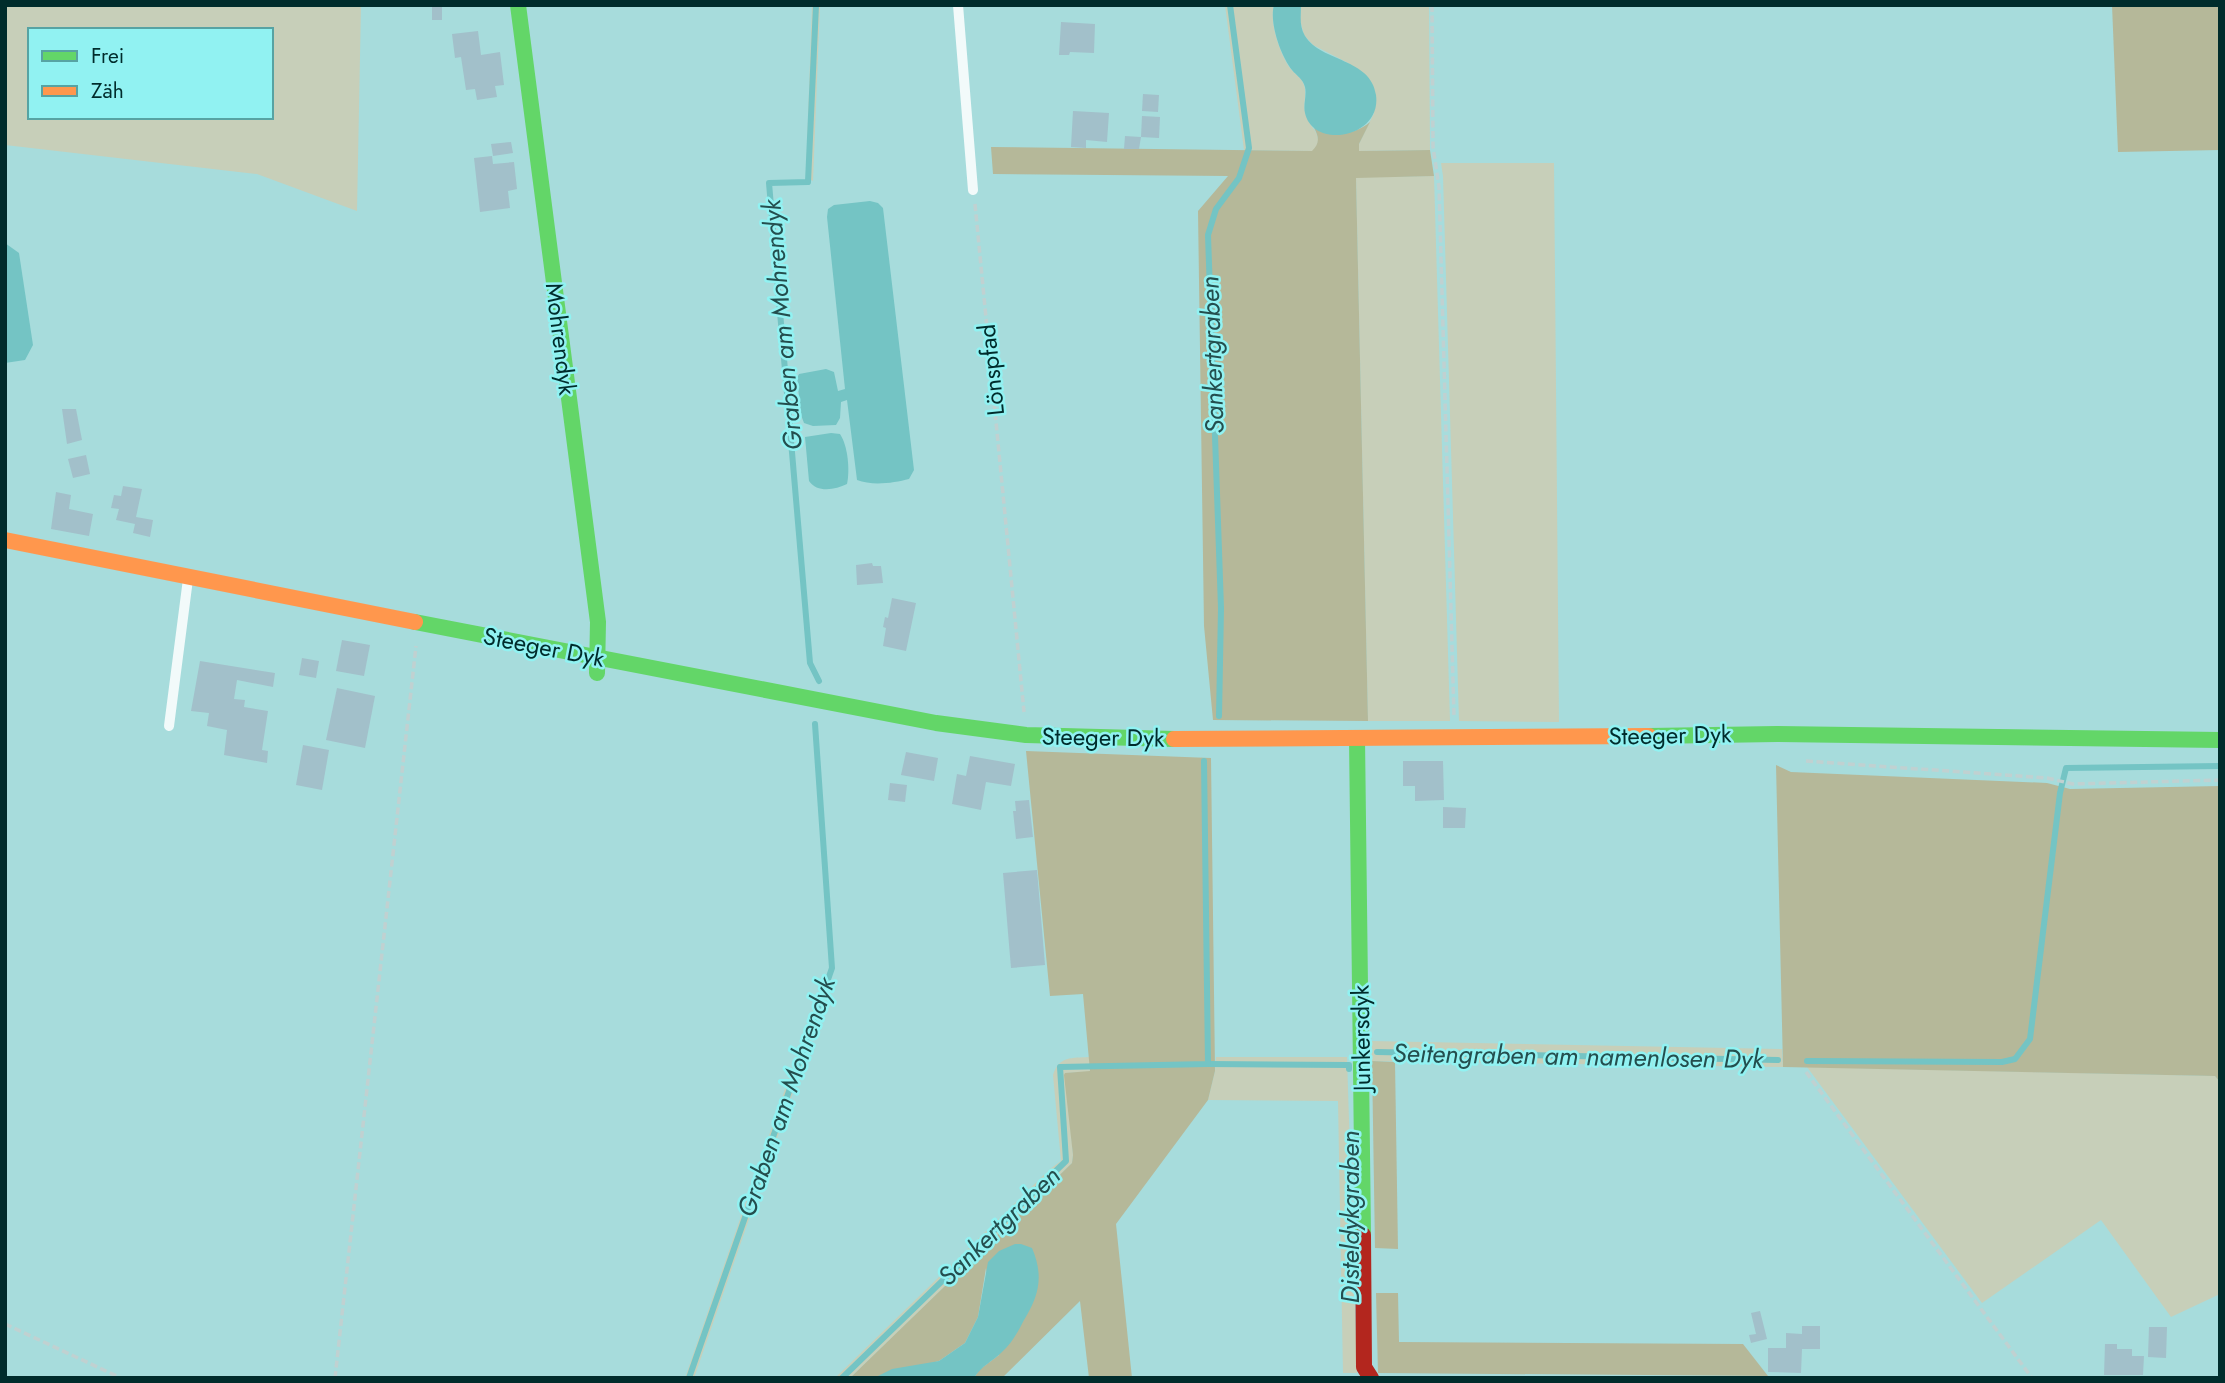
<svg xmlns="http://www.w3.org/2000/svg" width="2225" height="1383" viewBox="0 0 2225 1383" font-family="Jost,sans-serif">
  <style>
    .green { fill: #c7cfb9; fill-rule: evenodd }
    .forest { fill: #b5b899 }
    .water { fill: #74c4c4 }
    .lines { fill: none; stroke-linecap: round; stroke-linejoin: round }
    .stream { stroke: #74c4c4; stroke-width: 6 }
    .building { fill: #a2c0ca }
    .path { stroke: #c0d1d1; stroke-width: 3.5; stroke-dasharray: 7 3.5; stroke-linecap: butt }
    .lane { stroke: #f2fafa; stroke-width: 10 }
    .fast { stroke: #63d668; stroke-width: 16 }
    .slow { stroke: #ff974d; stroke-width: 16 }
    .jam { stroke: #b3261e; stroke-width: 16 }
    .labels { text-anchor: middle; dominant-baseline: central; stroke-width: 5; stroke-linejoin: round; paint-order: stroke }
    .street-label { font-size: 24px; fill: #002c2c; stroke: #91f2f2 }
    .water-label { font-size: 26px; font-style: italic; fill: #244e4e; stroke: #91f2f2 }
  </style>
  <rect width="100%" height="100%" fill="#a7dcdc"/>
  <g class="green">
    <path d="M5 5H361L357 211 257 174 5 145ZM30 30H271V117H30Z"/>
    <path d="M812 5H820L813 181 806 177Z"/>
    <path d="M1225 5H1274C1269 22 1280 54 1290 68 1295 74 1302 78 1304 85 1307 94 1303 104 1305 112 1308 128 1327 135 1313 151L1244 150Z"/>
    <path d="M1301 5H1429L1430 150 1359 151V144L1374 113 1350 64 1313 45 1304 35 1300 20Z"/>
    <path d="M1441 163H1554L1559 722 1459 721 1443 176Z"/>
    <path d="M1434 176 1450 721H1368L1356 177Z"/>
    <path d="M818 994H827L694 1378H685Z"/>
    <path d="M1371 1041 1782 1049 1783 1067 1372 1061Z"/>
    <path d="M1089 1057 1090 1072 1066 1073 1073 1155 1072 1163 850 1378H835L1050 1169 1061 1161 1053 1075C1059 1056 1072 1058 1089 1057Z"/>
    <path d="M1216 1057H1347L1357 1373H1343L1338 1101 1208 1100 1215 1071Z"/>
    <path d="M1807 1067 2215 1076 2220 1082V1294L2171 1317 2101 1220 1982 1303Z"/>
  </g>
  <g class="forest">
    <path d="M2112 5H2220V150L2118 152Z"/>
    <path d="M1370 122 1359 144V151L1430 150 1434 176 1356 178 1368 721 1213 720 1204 626 1198 211 1228 176 993 174 991 147 1312 151C1320 143 1319 137 1314 128 1332 137 1355 135 1370 122Z"/>
    <path d="M1026 751 1211 758 1215 1071 1208 1100 1116 1224 1132 1378H1089L1080 1301 1002 1378H974L979 1370 999 1355 986 1268 978 1317 965 1343 939 1361 874 1378H850L1072 1163 1073 1155 1064 1075 1065 1073 1090 1071 1083 994 1050 996Z"/>
    <path d="M1776 765 1791 772 2047 783 2070 789 2220 786V1082L2215 1076 1783 1067Z"/>
    <path d="M1372 1061 1395 1062 1398 1249 1375 1248Z"/>
    <path d="M1376 1293H1398L1399 1342 1743 1344 1768 1376 1378 1373Z"/>
  </g>
  <g class="water">
    <path d="M1274 5H1301C1301 16 1299 26 1305 36 1321 62 1371 58 1376 95 1382 138 1313 150 1305 113 1303 105 1307 95 1305 87 1303 79 1297 76 1292 70 1281 56 1269 23 1274 5Z"/>
    <path d="M870 201 878 203 883 208 914 470 909 479C894 483 872 486 857 480L847 400 841 402 840 418 836 425 813 426 804 423 801 415 797 378 799 374 826 369 834 372 838 391 845 389 827 217 828 209 834 205Z"/>
    <path d="M5 243 19 253 33 345 25 360 5 363Z"/>
    <path d="M831 433 840 434C848 446 850 470 847 484 835 490 817 493 809 481L805 437Z"/>
    <path d="M1015 1244H1021L1032 1248C1044 1276 1039 1296 1024 1320 1018 1332 1012 1343 1002 1352 993 1361 981 1366 974 1378H874L892 1369 939 1361 965 1343 978 1317 988 1262 999 1251Z"/>
  </g>
  <g class="lines">
    <g class="stream">
      <path d="M816 5 808 182 769 183 810 663 819 681"/>
      <path d="M1219 716 1221 608 1208 235 1216 209 1239 178 1249 148 1230 5"/>
      <path d="M1377 1052 1778 1060"/>
      <path d="M1807 1061 2002 1062 2015 1059 2030 1039 2060 793 2066 768 2220 766"/>
      <path d="M1208 1064 1349 1065V1069"/>
      <path d="M689 1378 832 968 815 724"/>
      <path d="M842 1378 1066 1161 1060 1067 1208 1064 1204 761"/>
    </g>
  </g>
  <g class="building">
    <rect x="432" y="7" width="10" height="13"/>
    <path d="M1061 22 1095 24 1094 53 1070 52 1069 55H1059Z"/>
    <path d="M478 31 481 55 500 52 504 85 495 86 497 97 477 100 475 89 466 90 461 57 455 58 452 34Z"/>
    <path d="M1143 94 1159 95 1158 112 1142 111Z"/>
    <path d="M1073 111 1109 113 1107 142 1086 140V148L1071 147Z"/>
    <path d="M1142 116 1160 117 1159 138 1141 137Z"/>
    <path d="M1125 136 1141 137 1139 149H1124Z"/>
    <path d="M511 142 513 153 493 156 491 144Z"/>
    <path d="M492 156 493 164 514 162 517 189 508 191 510 208 480 212 474 158Z"/>
    <path d="M62 409H76L82 440 67 444Z"/>
    <path d="M86 455 90 474 73 478 68 459Z"/>
    <path d="M123 486 142 489 136 517 153 520 150 537 133 533 135 524 116 520 119 509 111 508 114 495 121 496Z"/>
    <path d="M56 492 71 495 69 509 93 514 89 536 51 529Z"/>
    <path d="M872 563 873 566H881L883 583 857 585 856 565Z"/>
    <path d="M892 598 916 603 906 651 883 646 886 628 883 627 885 617 888 618Z"/>
    <path d="M342 640 370 645 364 676 336 671Z"/>
    <path d="M302 658 319 661 316 678 299 675Z"/>
    <path d="M200 661 275 673 273 687 237 680 234 699 245 700 244 707 268 711 262 750 268 751 267 763 224 755 227 730 207 726 209 713 191 711Z"/>
    <path d="M337 688 375 696 365 748 326 740Z"/>
    <path d="M303 745 329 750 322 790 296 785Z"/>
    <path d="M906 752 938 758 934 781 901 775Z"/>
    <path d="M970 756 1015 764 1011 786 986 782 981 810 952 804 957 774 966 776Z"/>
    <path d="M1403 761H1443L1444 800 1415 801V786H1403Z"/>
    <path d="M890 783 907 785 905 802 888 800Z"/>
    <path d="M1029 800 1033 837 1016 839 1013 811H1016L1015 801Z"/>
    <path d="M1443 807 1466 808 1465 828H1443Z"/>
    <path d="M1037 870 1045 965 1011 968 1003 873Z"/>
    <path d="M1760 1311 1767 1339 1751 1343 1749 1335 1756 1334 1751 1313Z"/>
    <path d="M1802 1326H1820V1349H1802L1801 1373 1768 1372V1348H1786V1333L1802 1334Z"/>
    <path d="M2149 1327H2167L2166 1358 2148 1357Z"/>
    <path d="M2105 1344H2117V1349H2132V1356H2144L2143 1375H2104Z"/>
  </g>
  <g class="lines">
    <g class="path">
      <path d="M1432 5 1433 147 1439 187 1454 716"/>
      <path d="M975 204 1024 712"/>
      <path d="M1806 761 2047 778 2073 784 2220 780"/>
      <path d="M1806 1072 2032 1378"/>
      <path d="M5 1324 121 1378"/>
      <path d="M335 1378 416 646"/>
    </g>
    <g class="lane">
      <path d="M958 5 973 190"/>
      <path d="M169 726 188 579"/>
    </g>
    <g class="fast">
      <path d="M518 5 598 622 597 673"/>
      <path d="M415 622 936 723 1026 735 1174 739"/>
      <path d="M1649 736 1777 734 2220 740"/>
      <path d="M1357 738 1363 1235"/>
    </g>
    <g class="slow">
      <path d="M5 540 415 622"/>
      <path d="M1174 739 1649 736"/>
    </g>
    <path class="jam" d="M1363 1235 1364 1367 1371 1378"/>
  </g>
  <g class="labels">
    <g class="street-label">
      <text transform="translate(561 339) rotate(83)">Mohrendyk</text>
      <text transform="translate(991 370) rotate(-96)">Lönspfad</text>
      <text transform="translate(544 647) rotate(11)">Steeger Dyk</text>
      <text transform="translate(1670 735) rotate(-1)">Steeger Dyk</text>
      <text transform="translate(1103 737) rotate(1)">Steeger Dyk</text>
      <text transform="translate(1361 1038) rotate(-91)">Junkersdyk</text>
    </g>
    <g class="water-label">
      <text transform="translate(782 325) rotate(-95)">Graben am Mohrendyk</text>
      <text transform="translate(1212 355) rotate(-92)">Sankertgraben</text>
      <text transform="translate(1578 1056) rotate(1)">Seitengraben am namenlosen Dyk</text>
      <text transform="translate(786 1097) rotate(-71)">Graben am Mohrendyk</text>
      <text transform="translate(1350 1217) rotate(-90)">Disteldykgraben</text>
      <text transform="translate(999 1226) rotate(-44)">Sankertgraben</text>
    </g>
  </g>
  <rect width="2225" height="1383" fill="none" stroke="#002c2c" stroke-width="14"/>
  <rect x="28" y="28" width="245" height="91" fill="#91f2f2" stroke="#57a3a3" stroke-width="2"/>
  <rect x="42" y="51" width="35" height="10" fill="#63d668" stroke="#57a3a3" stroke-width="2"/>
  <text x="91" y="63" font-size="21" fill="#002c2c">Frei</text>
  <rect x="42" y="86" width="35" height="10" fill="#ff974d" stroke="#57a3a3" stroke-width="2"/>
  <text x="91" y="98" font-size="21" fill="#002c2c">Zäh</text>
</svg>
